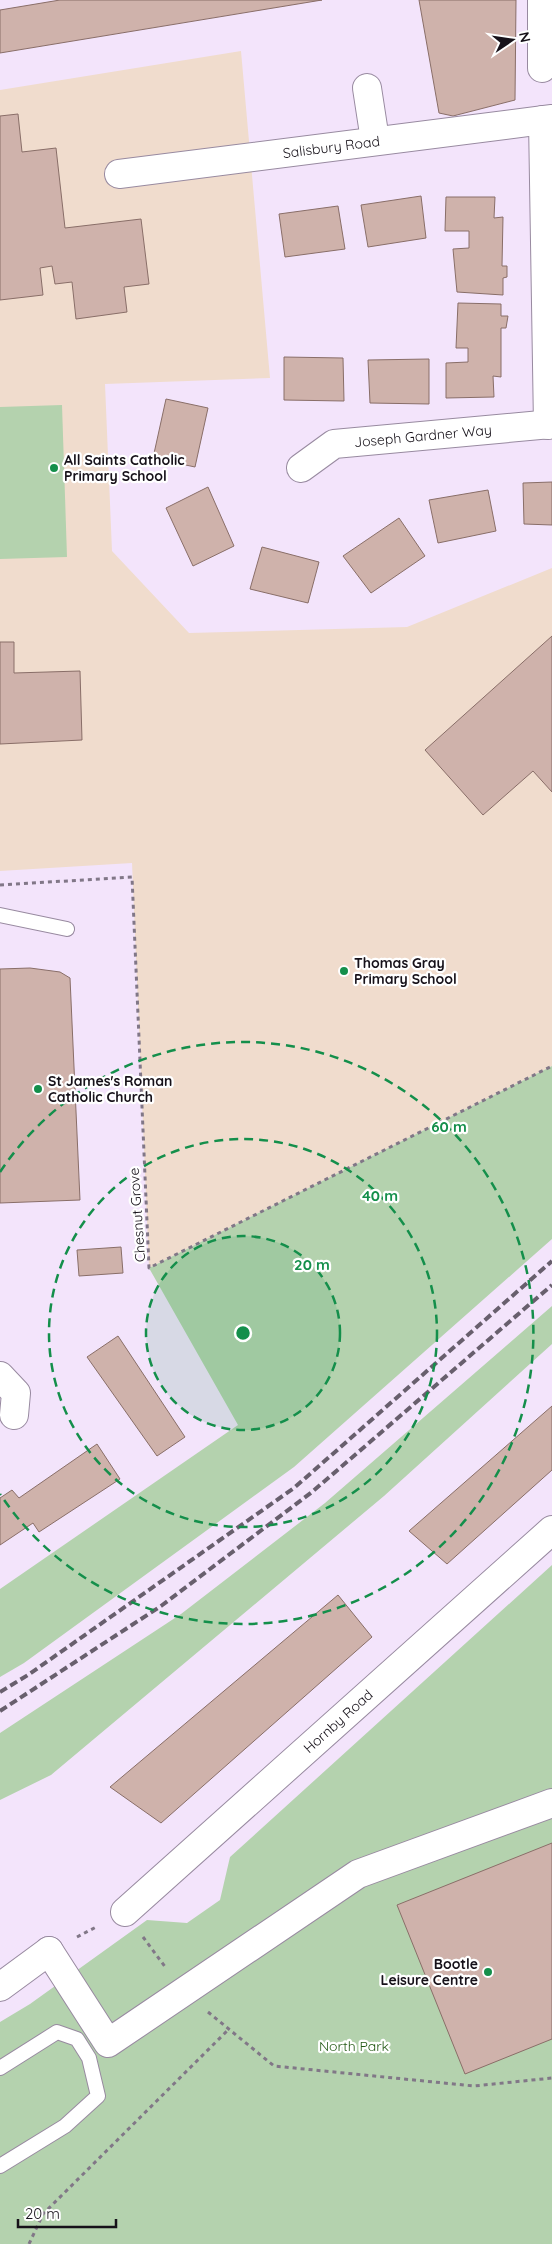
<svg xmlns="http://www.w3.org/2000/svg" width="552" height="2244" viewBox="0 0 552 2244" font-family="Quicksand,sans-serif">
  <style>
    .education { fill: #f0dccd }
    .green { fill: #b4d2ae }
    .building { fill: #cfb2ab; stroke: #896e68 }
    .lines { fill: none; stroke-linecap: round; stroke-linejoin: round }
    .service-casing { stroke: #988aa0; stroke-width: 16 }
    .minor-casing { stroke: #988aa0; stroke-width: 30 }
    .tertiary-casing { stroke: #988aa0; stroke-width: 30 }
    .path { stroke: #817787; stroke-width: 3; stroke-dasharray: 4 4; stroke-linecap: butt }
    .service { stroke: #fff; stroke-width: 14 }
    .minor { stroke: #fff; stroke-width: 28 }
    .tertiary { stroke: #fff; stroke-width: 28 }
    .rail { stroke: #685f6d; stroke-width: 4; stroke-dasharray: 8 4; stroke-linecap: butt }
    .ring { fill: none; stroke: #148f4b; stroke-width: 2.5; stroke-dasharray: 9 6 }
    .poi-dot { fill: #148f4b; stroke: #fff; stroke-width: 2 }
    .labels { text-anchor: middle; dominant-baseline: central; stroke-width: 4.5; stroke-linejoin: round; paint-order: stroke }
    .street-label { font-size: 14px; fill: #161119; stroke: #fff }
    .poi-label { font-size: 14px; font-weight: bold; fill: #161119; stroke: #fff; text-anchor: start }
    .park-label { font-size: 14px; fill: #225914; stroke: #fff }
    .centre { fill: #148f4b; stroke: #fff; stroke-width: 2.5 }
    .ring-label { font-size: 15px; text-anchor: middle; font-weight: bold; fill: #148f4b; stroke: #fff; stroke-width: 4.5; stroke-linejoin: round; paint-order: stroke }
  </style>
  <rect width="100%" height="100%" fill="#f3e4fb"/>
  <path class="education" d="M241 51 270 378 105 384 112 551 189 633 407 627 552 568V1066L149 1268 132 863 0 871V90Z"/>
  <g class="green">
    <path d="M62 405 67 557 0 559V407Z"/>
    <path d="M552 1066V1239L294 1467 24 1663 0 1677V1589L238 1425 149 1268Z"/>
    <path d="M552 1306V1344L384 1496 51 1775 0 1800V1733L181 1614 325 1503Z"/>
    <path d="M552 1565V2244H0V2022L30 2004 147 1920 187 1923 220 1900 230 1857Z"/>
  </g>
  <g class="building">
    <path d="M60 0H322L0 53V10Z"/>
    <path d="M419 0H516L515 100 453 116 439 113Z"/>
    <path d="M18 114 22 152 56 148 65 228 141 219 149 284 124 287 127 312 76 319 72 282 55 284 52 266 40 268 43 295 0 300V116Z"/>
    <path d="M421 196 426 238 368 247 361 205Z"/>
    <path d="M446 197H495L494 218 503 217 502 266H507V277L503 278V295L457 292 453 249 469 248V231H445Z"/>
    <path d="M338 206 345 249 285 257 279 214Z"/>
    <path d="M458 303 501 304V316H508L506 328H501V377L493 376 494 397 446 398V363L468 362V348H456Z"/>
    <path d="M284 357 343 358 344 401 284 400Z"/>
    <path d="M429 359V404L370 403 368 360Z"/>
    <path d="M166 399 208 408 195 467 153 458Z"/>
    <path d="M552 482V525L524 524 523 483Z"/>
    <path d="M208 487 234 546 193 566 166 508Z"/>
    <path d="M488 490 496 531 438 543 429 500Z"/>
    <path d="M399 518 425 556 371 593 343 556Z"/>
    <path d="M262 547 319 562 308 603 250 589Z"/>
    <path d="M552 636V792L533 771 483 815 425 750Z"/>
    <path d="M0 642H14V673L80 671 82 740 0 744Z"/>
    <path d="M30 968 60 972 70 978 80 1200 0 1203V969Z"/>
    <path d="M121 1247 123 1273 79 1276 77 1250Z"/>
    <path d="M118 1336 185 1437 157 1456 87 1357Z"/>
    <path d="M552 1406V1470L447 1564 409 1531Z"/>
    <path d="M97 1444 120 1479 39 1532 33 1523 0 1545V1498L12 1490 19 1498Z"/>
    <path d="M338 1595 372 1637 161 1823 110 1787Z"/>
    <path d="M552 1843V2039L465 2074 397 1905Z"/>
  </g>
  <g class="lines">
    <g class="service-casing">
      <g id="service">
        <path d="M0 915 67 929"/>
        <path d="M0 2068 57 2032 77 2039 89 2058 98 2096 65 2126 0 2166"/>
      </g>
    </g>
    <g class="minor-casing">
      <g id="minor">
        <path d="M542 0V68"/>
        <path d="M367 88 375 140"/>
        <path d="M543 120 548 425"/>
        <path id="s1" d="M119 174 552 119"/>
        <path id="s2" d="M301 468 334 444 552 424"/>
        <path d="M0 1376 16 1393 14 1415"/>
        <path id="s3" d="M125 1912 552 1530"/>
        <path d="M49 1951 108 2043 358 1874 552 1803"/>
      </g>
    </g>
    <g class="tertiary-casing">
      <path id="tertiary" d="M0 1987 49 1951"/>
    </g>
    <g class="path">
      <path d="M0 885 132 877 149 1268 552 1066"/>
      <path d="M77 1937 98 1926"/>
      <path d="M143 1937 166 1968"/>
      <path d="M208 2012 274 2066 474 2086 552 2078"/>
      <path d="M29 2244 43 2214 229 2029"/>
    </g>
    <use href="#service" class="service"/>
    <use href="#minor" class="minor"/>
    <use href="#tertiary" class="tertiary"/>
    <g class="rail">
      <path d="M0 1692 28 1675 294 1488 552 1261"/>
      <path d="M0 1711 161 1606 312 1492 552 1285"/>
    </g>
  </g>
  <circle cx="243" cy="1333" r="97" fill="#148f4b" fill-opacity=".12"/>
  <g class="ring">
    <circle cx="243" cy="1333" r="97"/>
    <circle cx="243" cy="1333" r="194"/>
    <path d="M0 1172A291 291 0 1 1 0 1494"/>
  </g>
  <g class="poi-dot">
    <circle cx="54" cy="468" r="5"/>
    <circle cx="344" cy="971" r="5"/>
    <circle cx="38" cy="1089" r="5"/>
    <circle cx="488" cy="1972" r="5"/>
  </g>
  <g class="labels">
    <g class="street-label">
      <text stroke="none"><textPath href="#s1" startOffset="214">Salisbury Road</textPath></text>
      <text stroke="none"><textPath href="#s2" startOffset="130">Joseph Gardner Way</textPath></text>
      <text transform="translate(137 1215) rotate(-94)">Chesnut Grove</text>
      <text stroke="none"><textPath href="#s3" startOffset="286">Hornby Road</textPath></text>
    </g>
    <g class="poi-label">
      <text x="64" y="460">All Saints Catholic<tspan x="64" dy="16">Primary School</tspan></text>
      <text x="354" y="963">Thomas Gray<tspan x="354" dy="16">Primary School</tspan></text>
      <text x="48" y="1081">St James's Roman<tspan x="48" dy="16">Catholic Church</tspan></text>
      <text x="478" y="1964" text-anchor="end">Bootle<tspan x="478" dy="16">Leisure Centre</tspan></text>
    </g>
    <g class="park-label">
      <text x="354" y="2046">North Park</text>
    </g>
  </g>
  <circle cx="243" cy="1333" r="8" class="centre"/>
  <g class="ring-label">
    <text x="449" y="1132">60 m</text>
    <text x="380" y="1201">40 m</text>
    <text x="312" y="1270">20 m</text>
  </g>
  <g transform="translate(512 40) rotate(77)" stroke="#ffffff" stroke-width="4" paint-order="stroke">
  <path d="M0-4L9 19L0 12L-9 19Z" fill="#161119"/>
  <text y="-8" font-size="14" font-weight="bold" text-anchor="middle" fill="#161119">N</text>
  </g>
  <path d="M18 2219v8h98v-8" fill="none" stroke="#161119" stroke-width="2.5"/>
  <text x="25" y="2219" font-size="15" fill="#161119" stroke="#ffffff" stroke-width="4" paint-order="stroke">20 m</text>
</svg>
